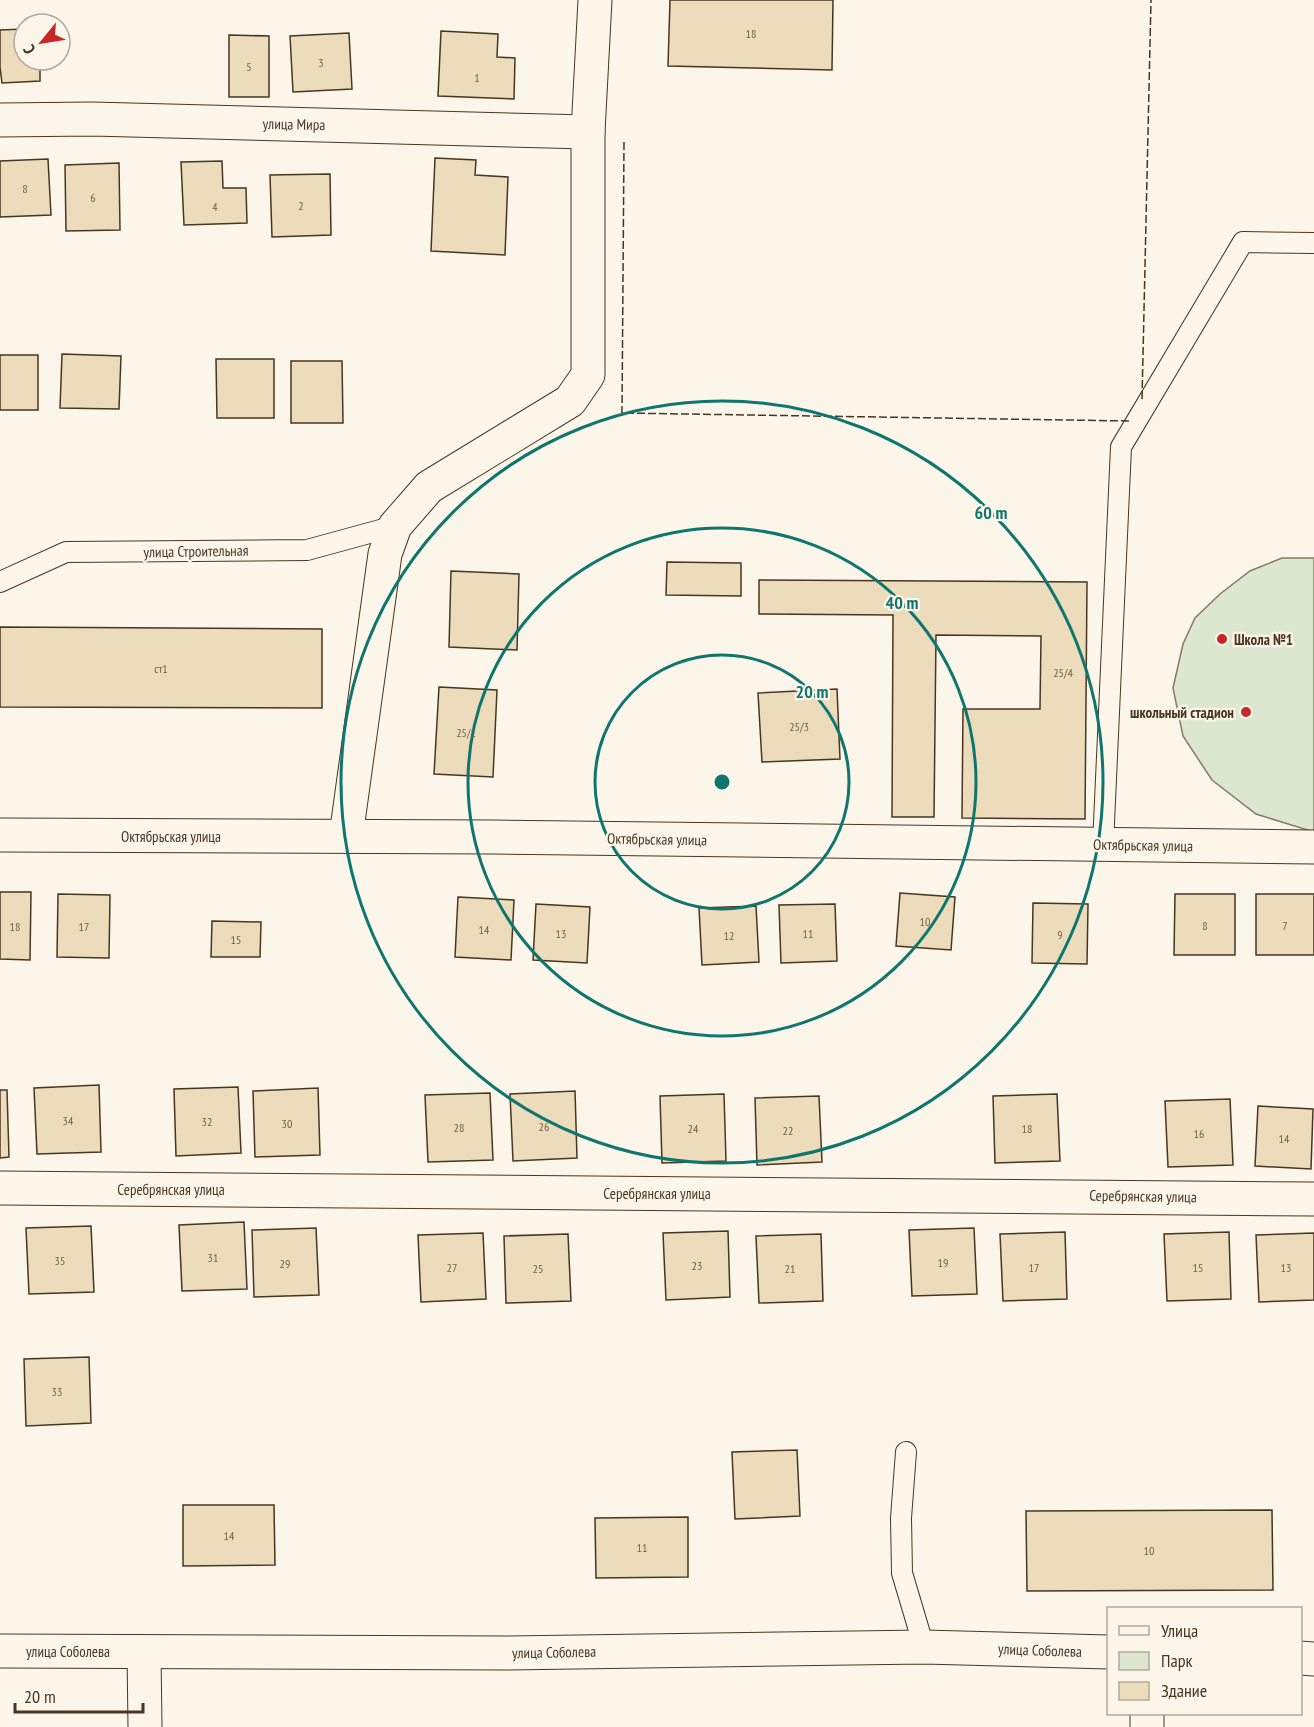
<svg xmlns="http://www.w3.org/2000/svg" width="1314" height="1727" viewBox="0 0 1314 1727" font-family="'PT Sans Narrow',sans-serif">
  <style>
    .green { fill: #dce7d0; stroke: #887966; stroke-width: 1.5 }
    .building { fill: #ecdcbc; stroke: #4a3520; stroke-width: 1.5 }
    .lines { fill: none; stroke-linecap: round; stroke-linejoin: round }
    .service-casing { stroke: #4a3520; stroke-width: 22 }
    .minor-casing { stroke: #4a3520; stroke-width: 35 }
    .service { stroke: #fbf6e9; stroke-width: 20 }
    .minor { stroke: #fbf6e9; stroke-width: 33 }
    .fence { stroke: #4a3520; stroke-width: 1.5; stroke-dasharray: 8 3; stroke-linecap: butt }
    .ring { fill: none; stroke: #0f766e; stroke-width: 3 }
    .poi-dot { fill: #c62828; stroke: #fbf6e9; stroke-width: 2 }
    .labels { text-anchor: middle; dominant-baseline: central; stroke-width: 4.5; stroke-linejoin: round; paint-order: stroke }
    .number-label { font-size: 12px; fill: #725f47 }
    .street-label { font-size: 15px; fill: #4a3520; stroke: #fbf6e9 }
    .poi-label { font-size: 15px; font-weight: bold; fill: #4a3520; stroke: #fbf6e9; text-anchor: start }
    .centre { fill: #0f766e; stroke: #fbf6e9; stroke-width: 3 }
    .ring-label { font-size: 18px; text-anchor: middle; font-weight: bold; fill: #0f766e; stroke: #fbf6e9; stroke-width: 4.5; stroke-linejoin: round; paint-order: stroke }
  </style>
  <rect width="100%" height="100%" fill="#fbf6e9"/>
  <path class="green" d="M1282 558H1314V832L1256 814 1212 780 1183 736 1173 688 1183 644 1195 618 1220 594 1250 571Z"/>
  <g class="building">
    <path d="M670 0H833L832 70 668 66Z"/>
    <path d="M24 29V60H40V81L2 83 0 67V30Z"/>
    <path d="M441 31 498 34 497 57 515 58 514 99 438 96Z"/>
    <path d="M349 33 352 89 293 92 290 36Z"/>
    <path d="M229 35 269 36V97H229Z"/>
    <path d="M435 158 476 160 475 175 508 177 505 255 431 251Z"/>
    <path d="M48 159 51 215 0 217V161Z"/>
    <path d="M222 161 223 188H246L247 223 184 225 181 162Z"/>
    <path d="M119 163 120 230 66 231 65 165Z"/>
    <path d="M330 174 331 235 272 237 270 175Z"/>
    <path d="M62 354 121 356 119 409 60 408Z"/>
    <rect x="0" y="355" width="38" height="55"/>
    <path d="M216 359H274V418H217Z"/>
    <path d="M291 361H342L343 423H291Z"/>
    <path d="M667 562 741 563V596L666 595Z"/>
    <path d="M451 571 519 574 517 650 449 647Z"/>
    <path d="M759 580 1087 582 1085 819 962 818 963 709H1040L1041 636 936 635 934 817H892L893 615 759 614Z"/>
    <path d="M0 627 322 629V708L0 707Z"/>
    <path d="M439 687 497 690 493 777 434 774Z"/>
    <path d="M837 689 840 759 762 762 758 693Z"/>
    <path d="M0 892H31L30 960 0 959Z"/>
    <path d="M900 893 955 897 951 950 896 946Z"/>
    <path d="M58 894 110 895 109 958 57 957Z"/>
    <path d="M1175 894H1235V955H1174Z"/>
    <rect x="1256" y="894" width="58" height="61"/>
    <path d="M458 897 514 900 511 960 455 957Z"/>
    <path d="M1033 903 1088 904 1087 964 1032 963Z"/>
    <path d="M536 904 590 907 587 963 533 960Z"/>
    <path d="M835 904 837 961 781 963 779 905Z"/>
    <path d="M756 906 759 962 702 965 699 908Z"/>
    <path d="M212 921 261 922 260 957H211Z"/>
    <path d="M99 1085 101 1152 37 1154 34 1088Z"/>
    <path d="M238 1087 241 1153 176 1156 174 1089Z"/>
    <path d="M318 1088 320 1155 255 1157 253 1091Z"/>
    <path d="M0 1090H7L9 1157 0 1158Z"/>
    <path d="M575 1091 577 1158 513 1161 510 1094Z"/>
    <path d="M490 1093 493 1160 428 1162 425 1095Z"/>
    <path d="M724 1094 726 1161 662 1163 660 1096Z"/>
    <path d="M1057 1094 1060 1161 995 1163 993 1096Z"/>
    <path d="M819 1096 822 1162 757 1165 755 1098Z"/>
    <path d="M1230 1099 1233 1165 1168 1167 1165 1101Z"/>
    <path d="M1258 1106 1313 1109 1311 1169 1255 1166Z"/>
    <path d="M244 1222 247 1289 182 1291 179 1225Z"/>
    <path d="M91 1226 94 1292 29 1294 26 1228Z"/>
    <path d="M316 1228 319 1295 254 1297 252 1230Z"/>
    <path d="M974 1228 977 1294 912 1296 909 1230Z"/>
    <path d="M728 1231 730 1297 666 1300 663 1233Z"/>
    <path d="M1065 1232 1067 1299 1003 1301 1000 1234Z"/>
    <path d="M1229 1232 1231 1299 1167 1301 1164 1234Z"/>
    <path d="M483 1233 486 1299 421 1302 418 1235Z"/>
    <path d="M1314 1233V1300L1259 1302 1256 1235Z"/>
    <path d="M568 1234 571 1301 506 1303 504 1236Z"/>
    <path d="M821 1234 823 1301 759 1303 756 1236Z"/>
    <path d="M89 1357 91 1423 26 1426 24 1359Z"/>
    <path d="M797 1450 800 1516 735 1519 732 1452Z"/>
    <path d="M183 1505H274L275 1565 183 1566Z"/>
    <path d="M1272 1510 1273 1590 1027 1591 1026 1511Z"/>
    <path d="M688 1517V1577L596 1578 595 1518Z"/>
  </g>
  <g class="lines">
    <g class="service-casing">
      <g id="service">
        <path d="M0 582 66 552 307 550 395 526"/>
        <path d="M1103 845 1121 447 1243 242 1314 243"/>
        <path d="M906 1452 901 1518 902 1573 924 1647"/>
      </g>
    </g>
    <g class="minor-casing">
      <g id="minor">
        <path d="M0 120 92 119 588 132"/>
        <path d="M0 835 493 837 1314 847"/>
        <path d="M346 836 385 554 395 526 429 487 570 401 588 375V132L595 0"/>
        <path d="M0 1188 1314 1199"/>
        <path d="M0 1651 508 1653 924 1647 1108 1652"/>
        <path d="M144 1652 145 1727"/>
        <path d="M1300 1658 1314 1659"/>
        <path d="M1147 1714V1727"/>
      </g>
    </g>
    <use href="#service" class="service"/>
    <use href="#minor" class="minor"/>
    <g class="fence">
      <path d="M624 142 622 413 1130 421"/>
      <path d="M1142 399 1151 0"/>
    </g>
  </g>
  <g class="ring">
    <circle cx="722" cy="782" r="127"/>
    <circle cx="722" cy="782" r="254"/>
    <circle cx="722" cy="782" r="381"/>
  </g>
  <g class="poi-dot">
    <circle cx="1222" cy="639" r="6"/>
    <circle cx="1246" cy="712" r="6"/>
  </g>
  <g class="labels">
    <g class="number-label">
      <text x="751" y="33">18</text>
      <text x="321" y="62">3</text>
      <text x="249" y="66">5</text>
      <text x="477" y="77">1</text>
      <text x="25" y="188">8</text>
      <text x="93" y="197">6</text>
      <text x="301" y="205">2</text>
      <text x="215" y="206">4</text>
      <text x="161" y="668">ст1</text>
      <text x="1063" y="672">25/4</text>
      <text x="799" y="726">25/3</text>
      <text x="466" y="732">25/1</text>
      <text x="925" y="921">10</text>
      <text x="1205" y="925">8</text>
      <text x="1285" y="925">7</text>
      <text x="15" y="926">18</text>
      <text x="84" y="926">17</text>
      <text x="484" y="929">14</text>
      <text x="561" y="933">13</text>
      <text x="808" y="933">11</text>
      <text x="1060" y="934">9</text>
      <text x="729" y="935">12</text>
      <text x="236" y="939">15</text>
      <text x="68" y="1120">34</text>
      <text x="207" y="1121">32</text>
      <text x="287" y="1123">30</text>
      <text x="544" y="1126">26</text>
      <text x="459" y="1127">28</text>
      <text x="693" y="1128">24</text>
      <text x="1027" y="1128">18</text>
      <text x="788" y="1130">22</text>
      <text x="1199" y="1133">16</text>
      <text x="1284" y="1138">14</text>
      <text x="213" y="1257">31</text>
      <text x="60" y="1260">35</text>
      <text x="943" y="1262">19</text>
      <text x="285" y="1263">29</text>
      <text x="697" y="1265">23</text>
      <text x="452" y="1267">27</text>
      <text x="1034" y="1267">17</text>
      <text x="1198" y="1267">15</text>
      <text x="1286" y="1267">13</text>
      <text x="538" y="1268">25</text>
      <text x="790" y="1268">21</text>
      <text x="57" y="1391">33</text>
      <text x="229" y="1535">14</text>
      <text x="642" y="1547">11</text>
      <text x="1149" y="1550">10</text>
    </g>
    <g class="street-label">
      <text transform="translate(294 124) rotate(1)">улица Мира</text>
      <text transform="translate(196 551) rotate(-1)">улица Строительная</text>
      <text x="171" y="836">Октябрьская улица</text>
      <text transform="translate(657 839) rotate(1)">Октябрьская улица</text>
      <text transform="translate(1143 845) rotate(1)">Октябрьская улица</text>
      <text x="171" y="1189">Серебрянская улица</text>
      <text x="657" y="1193">Серебрянская улица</text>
      <text transform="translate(1143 1196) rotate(1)">Серебрянская улица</text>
      <text transform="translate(1040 1650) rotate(2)">улица Соболева</text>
      <text x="68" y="1651">улица Соболева</text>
      <text transform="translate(554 1652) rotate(-1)">улица Соболева</text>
    </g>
    <g class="poi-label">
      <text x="1234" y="639">Школа №1</text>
      <text x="1234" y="712" text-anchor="end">школьный стадион</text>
    </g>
  </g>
  <circle cx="722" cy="782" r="9" class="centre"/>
  <g class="ring-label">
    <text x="991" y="519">60 m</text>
    <text x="902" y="609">40 m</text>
    <text x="812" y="698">20 m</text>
  </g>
  <rect x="1107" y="1607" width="195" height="108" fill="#fbf6e9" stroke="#b4a999" stroke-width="1.5"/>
  <rect x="1119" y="1626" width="30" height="9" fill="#fbf6e9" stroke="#b4a999" stroke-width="1.5"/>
  <text x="1161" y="1637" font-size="18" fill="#4a3520">Улица</text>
  <rect x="1119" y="1652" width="30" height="18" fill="#dce7d0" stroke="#b4a999" stroke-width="1.5"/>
  <text x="1161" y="1667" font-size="18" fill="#4a3520">Парк</text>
  <rect x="1119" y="1682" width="30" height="18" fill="#ecdcbc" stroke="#b4a999" stroke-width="1.5"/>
  <text x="1161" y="1697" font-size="18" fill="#4a3520">Здание</text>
  <g transform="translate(42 42) rotate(240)"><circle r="28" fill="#fbf6e9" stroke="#b4a999" stroke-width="1.5"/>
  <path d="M0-4.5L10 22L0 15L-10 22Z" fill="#c62828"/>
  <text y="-9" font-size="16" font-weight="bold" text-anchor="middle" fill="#4a3520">С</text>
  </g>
  <path d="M15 1703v9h128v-9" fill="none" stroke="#4a3520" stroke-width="3"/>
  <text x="24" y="1703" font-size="18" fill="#4a3520" stroke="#fbf6e9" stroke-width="4.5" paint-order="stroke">20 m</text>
</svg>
